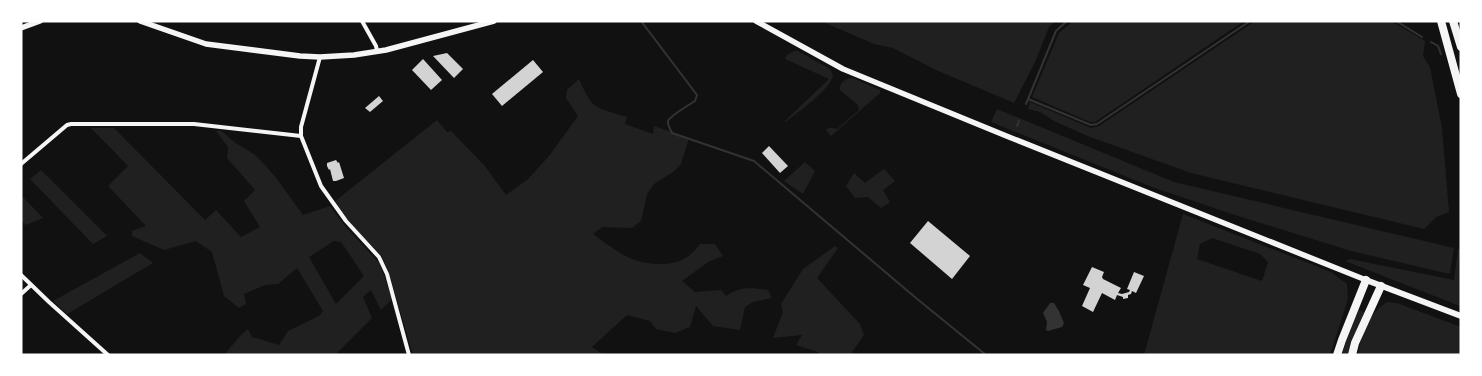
<svg xmlns="http://www.w3.org/2000/svg" width="1482" height="376" viewBox="0 0 1482 376" font-family="'Titillium Web',sans-serif">
  <style>
    .green { fill: #202020; fill-rule: evenodd }
    .water { fill: #333 }
    .lines { fill: none; stroke-linecap: round; stroke-linejoin: round }
    .stream { stroke: #333; stroke-width: 2 }
    .building { fill: #d3d3d3 }
    .minor { stroke: #f5f5f5; stroke-width: 4 }
    .secondary { stroke: #f5f5f5; stroke-width: 5.5 }
    .primary { stroke: #f5f5f5; stroke-width: 6 }
    .motorway { stroke: #f5f5f5; stroke-width: 8 }
  </style>
  <rect width="100%" height="100%" fill="#111"/>
  <g class="green">
    <path d="M821 21H1055L1049 27 1036 60 1014 103 936 70 893 48 874 44Z"/>
    <path d="M1073 21H1244L1095 122H1090L1032 97 1059 33Z"/>
    <path d="M1255 21H1391L1425 41 1423 56 1430 67 1442 128 1449 212 1436 217 1424 229 1191 173 1090 137 1054 121 1040 112 1028 109 1030 102 1091 128 1099 126Z"/>
    <path d="M794 51H798L830 69 833 75C830 91 798 111 786 122L785 121 829 79 785 59 787 55Z"/>
    <path d="M853 78 880 90V93L831 136 826 130C831 125 831 129 837 129L859 110 858 105 840 90C839 82 846 78 853 78Z"/>
    <path d="M579 79C593 111 595 107 627 117L625 124 653 134 654 126 689 138 681 164 673 172 654 184 647 194 641 221 632 228 602 227 593 234C618 252 632 265 664 264 680 263 690 258 700 244H715L723 256 708 262 682 281 695 292 721 290 726 296C742 286 750 288 768 290L772 298 753 302 745 307 740 330 713 326 696 306 690 327 675 333 656 329 650 321 627 315 592 347 604 355H413L387 267 381 255 355 228 334 202 437 120 447 132 451 131 484 165 506 195 527 180 549 156 578 116 566 98 567 90Z"/>
    <path d="M997 109 1174 182 1454 248 1450 274 1351 251 1235 215 1152 187 991 122Z"/>
    <path d="M91 128H114L205 220 216 210 241 237 260 227 244 201 255 190 227 158 228 147 216 131 220 130 237 144 254 154 265 165 277 179 303 215 330 206 344 225 380 264 392 299 381 310 371 290 363 297 372 318 335 355H224L240 336 248 329 252 337 279 345 288 331 319 316 323 311 297 268 278 284 265 285 244 294 246 304 239 308 224 296 212 252 196 241 164 250 132 236V231L146 226 108 186 128 166ZM334 241 341 242 364 276 336 304 309 257Z"/>
    <path d="M805 162 815 171 803 194 784 181Z"/>
    <path d="M884 169 895 181 883 190 890 202 881 208 868 197 855 198 846 186 854 173 865 183Z"/>
    <path d="M41 170 107 236 93 244 30 179Z"/>
    <path d="M21 195 43 218 26 225 21 220Z"/>
    <path d="M1183 214 1331 272 1347 284 1348 299 1330 355H1144ZM1212 238 1260 254 1268 262 1262 281 1197 259 1200 244Z"/>
    <path d="M835 246 838 248 817 278 860 324 864 335 850 355H821L818 352 796 345 802 335 773 338 783 312 781 304 803 269Z"/>
    <path d="M1458 249H1461L1460 306 1345 261 1350 259 1454 280Z"/>
    <path d="M140 253 153 263 67 314 53 301Z"/>
    <path d="M1387 302 1397 303 1461 327V355H1358C1361 334 1369 313 1387 302Z"/>
    <path d="M1359 310 1364 312 1349 355H1342L1350 328Z"/>
  </g>
  <path class="water" d="M1050 303H1054L1059 311 1064 323 1062 327 1048 331 1046 330 1047 322 1043 313Z"/>
  <g class="lines">
    <g class="stream">
      <path d="M641 21 697 95 695 101C689 105 671 115 668 121 667 125 671 130 672 133L754 161 916 298 986 355"/>
      <path d="M1396 21 1422 37"/>
      <path d="M1431 42 1438 46 1441 54"/>
      <path d="M1028 99 1091 125 1097 124 1250 21"/>
      <path d="M1026 104 1056 31 1067 21"/>
      <path d="M1017 126 1019 121"/>
    </g>
  </g>
  <g class="building">
    <path d="M447 53 463 69 454 78 433 56Z"/>
    <path d="M423 59 442 80 431 90 412 70Z"/>
    <path d="M533 60 543 72 502 106 492 94Z"/>
    <path d="M379 96 383 101 370 112 365 108Z"/>
    <path d="M769 146 788 166 780 173 762 153Z"/>
    <path d="M336 160 338 163 339 162 344 178 336 181H333L330 169 329 170 327 166V163Z"/>
    <path d="M928 221 970 256 952 279 910 243Z"/>
    <path d="M1092 267 1104 272 1102 277 1103 279 1121 288 1118 293 1122 294 1129 292 1130 290 1127 289 1134 272 1144 276 1136 293 1132 291 1131 294 1128 295V298L1123 299V297L1117 295 1115 300 1102 293 1093 312 1082 306 1090 288 1083 285Z"/>
  </g>
  <g class="lines">
    <g class="minor">
      <path d="M362 21 376 46 377 51"/>
      <path d="M320 57 301 127V136L321 186 346 221 379 257 387 274 409 355"/>
      <path d="M21 164 67 125 71 124H194L301 136"/>
      <path d="M21 275 49 302 108 355"/>
      <path d="M21 294 31 285"/>
    </g>
    <g class="secondary">
      <path d="M140 21 206 44 300 56 320 57 354 55 386 50 494 21"/>
      <path d="M756 21 843 69 1004 135 1366 280"/>
      <path d="M21 28 40 21"/>
    </g>
    <path class="primary" d="M1366 280 1461 316"/>
    <g class="motorway">
      <path d="M1441 21 1461 94"/>
      <path d="M1453 21 1461 47"/>
      <path d="M1337 355 1342 340 1366 280"/>
      <path d="M1352 355 1355 343 1381 286"/>
    </g>
  </g>
  <rect width="1482" height="376" fill="none" stroke="#ffffff" stroke-width="45"/>
</svg>
